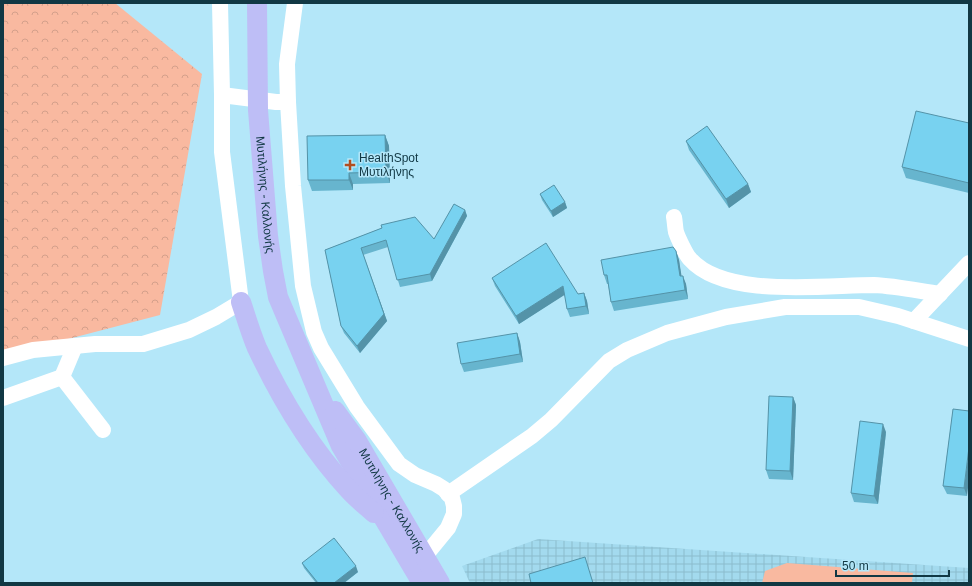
<svg xmlns="http://www.w3.org/2000/svg" width="972" height="586" viewBox="0 0 972 586" font-family="Helvetica,sans-serif">
  <style>
    .industrial { fill: url(#industrial-grid) }
    .forest { fill: url(#forest-crowns) }
    .pitch { fill: #f9b9a0 }
    .lines { fill: none; stroke-linecap: round; stroke-linejoin: round }
    .minor { stroke: #fff; stroke-width: 16 }
    .major { stroke: #bebef6; stroke-width: 20 }
    .wall { fill: #67b5ce }
    .shaded-wall { fill: #5493a8 }
    .building { fill: #78d2f0; stroke: #5493a8 }
    .poi-dot { fill: #b24d1f; stroke: #b4e7f9; stroke-width: 1.5 }
    .labels { text-anchor: middle; dominant-baseline: central; stroke-width: 3; stroke-linejoin: round; paint-order: stroke }
    .poi-label { font-size: 12px; fill: #113844; stroke: #b4e7f9; text-anchor: start }
    .street-label { font-size: 12px; fill: #113844; stroke: #b4e7f9 }
  </style>
  <defs>
    <pattern id="industrial-grid" width="8" height="8" patternUnits="userSpaceOnUse"><rect width="8" height="8" fill="#a3daee"/><path d="M0 4h8M4 0v8" fill="none" stroke="#8bbccd"/></pattern>
    <pattern id="forest-crowns" width="20" height="18" patternUnits="userSpaceOnUse"><rect width="20" height="18" fill="#f9b9a0"/><path d="M2 6a3 3 0 1 1 6 0M12 15a3 3 0 1 1 6 0" fill="none" stroke="#d4a08b"/></pattern>
  </defs>
  <rect width="100%" height="100%" fill="#b4e7f9"/>
  <path class="industrial" d="M538 539 969 568V583H470L462 566Z"/>
  <path class="forest" d="M3 3H115L202 74 160 315 3 356Z"/>
  <path class="pitch" d="M787 563 913 573 912 583H762L765 571Z"/>
  <g class="lines">
    <g class="minor">
      <path d="M220 3 222 95"/>
      <path d="M295 3 287 64 288 102 293 186 303 286 314 332 321 348 357 407 399 464 415 475 436 484 444 489 452 498 454 506V514L448 528 425 556 414 561"/>
      <path d="M674 217C675 222 675 228 676 232 678 238 686 255 690 259 725 299 825 285 874 285 896 286 919 291 940 294"/>
      <path d="M914 321 969 263"/>
      <path d="M75 346 62 377 103 430"/>
      <path d="M3 358 33 350 95 344H143L189 330 216 317 241 302 222 152V95L276 102H288"/>
      <path d="M3 398 62 377"/>
      <path d="M448 494 532 436 551 420 609 361 627 350 667 333 726 317 785 307H859L898 316 969 339"/>
    </g>
    <g class="major">
      <path id="s1" d="M257 3 258 110 268 236 273 271 278 297 341 446 422 583"/>
      <path d="M241 302C246 317 251 334 257 348 281 399 311 449 349 490 356 498 365 505 374 513"/>
      <path id="s2" d="M335 411 357 441 440 583"/>
    </g>
  </g>
  <g class="wall">
    <path d="M969 123V193L906 178 902 167Z"/>
    <path d="M385 135 389 146 390 183 353 184V190L312 191 308 180Z"/>
    <path d="M686 141 748 184 751 192 729 208 689 150Z"/>
    <path d="M540 194 565 202 567 208 553 217 542 200Z"/>
    <path d="M465 210 467 216 432 281 400 287 388 247 363 255 387 321 360 353 344 333 341 326 325 250 382 228 434 239Z"/>
    <path d="M676 251 679 260 681 276 686 284 688 299 614 311 611 302 608 284H607L604 275Z"/>
    <path d="M492 278 578 294 584 293 587 301 589 314 570 317 567 309 565 294 519 324 495 286Z"/>
    <path d="M517 333 520 342 523 362 464 372 461 364Z"/>
    <path d="M793 397 796 405 793 480 769 479 766 470Z"/>
    <path d="M953 409 967 496 947 494 943 486Z"/>
    <path d="M886 432 878 504 854 502 851 493Z"/>
    <path d="M302 563 358 572 344 583H316L304 568Z"/>
  </g>
  <g class="shaded-wall">
    <path d="M385 135 389 146 390 183 386 172Z"/>
    <path d="M349 173 353 184V190L349 180Z"/>
    <path d="M748 184 751 192 729 208 726 199Z"/>
    <path d="M565 202 567 208 553 217 551 211Z"/>
    <path d="M465 210 467 216 432 281 430 274Z"/>
    <path d="M361 248 387 321 360 353 357 346Z"/>
    <path d="M676 251 679 260 683 285 680 276Z"/>
    <path d="M683 276 686 284 688 299 685 290Z"/>
    <path d="M563 286 566 294 519 324 516 316Z"/>
    <path d="M584 293 587 301 589 314 586 306Z"/>
    <path d="M517 333 520 342 523 362 520 354Z"/>
    <path d="M793 397 796 405 793 480 790 471Z"/>
    <path d="M883 424 886 432 878 504 874 496Z"/>
    <path d="M969 447V480L967 496 964 488Z"/>
    <path d="M356 566 358 572 344 583H334Z"/>
  </g>
  <g class="building">
    <path d="M916 111 969 123V183L902 167Z"/>
    <path d="M707 126 748 184 726 199 686 141Z"/>
    <path d="M385 135 386 172 349 173V180H308L307 136Z"/>
    <path d="M554 185 565 202 551 211 540 194Z"/>
    <path d="M454 204 465 210 430 274 397 280 386 240 361 248 384 314 357 346 341 326 325 250 382 228 381 225 415 217 434 239Z"/>
    <path d="M546 243 578 294 584 293 586 306 567 309 563 286 516 316 492 278Z"/>
    <path d="M673 247 676 251 680 276H683L685 290 611 302 607 275H604L601 260Z"/>
    <path d="M517 333 520 354 461 364 457 343Z"/>
    <path d="M769 396 793 397 790 471 766 470Z"/>
    <path d="M953 409 969 411V447L964 488 943 486Z"/>
    <path d="M860 421 883 424 874 496 851 493Z"/>
    <path d="M334 538 356 566 334 583H318L302 563Z"/>
    <path d="M585 557 593 583H531L529 574Z"/>
  </g>
  <path class="poi-dot" d="M348 159h4v4h4v4h-4v4h-4v-4h-4v-4h4z"/>
  <g class="labels">
    <g class="poi-label">
      <text x="359" y="158">HealthSpot<tspan x="359" dy="14">Μυτιλήνης</tspan></text>
    </g>
    <g class="street-label">
      <text stroke="none"><textPath href="#s1" startOffset="192">Μυτιλήνης - Καλλονής</textPath></text>
      <text stroke="none"><textPath href="#s2" startOffset="106">Μυτιλήνης - Καλλονής</textPath></text>
    </g>
  </g>
  <rect width="972" height="586" fill="none" stroke="#113844" stroke-width="8"/>
  <path d="M836 570v6h113v-6" fill="none" stroke="#113844" stroke-width="2"/>
  <text x="842" y="570" font-size="12" fill="#113844" stroke="#b4e7f9" stroke-width="3" paint-order="stroke">50 m</text>
</svg>
